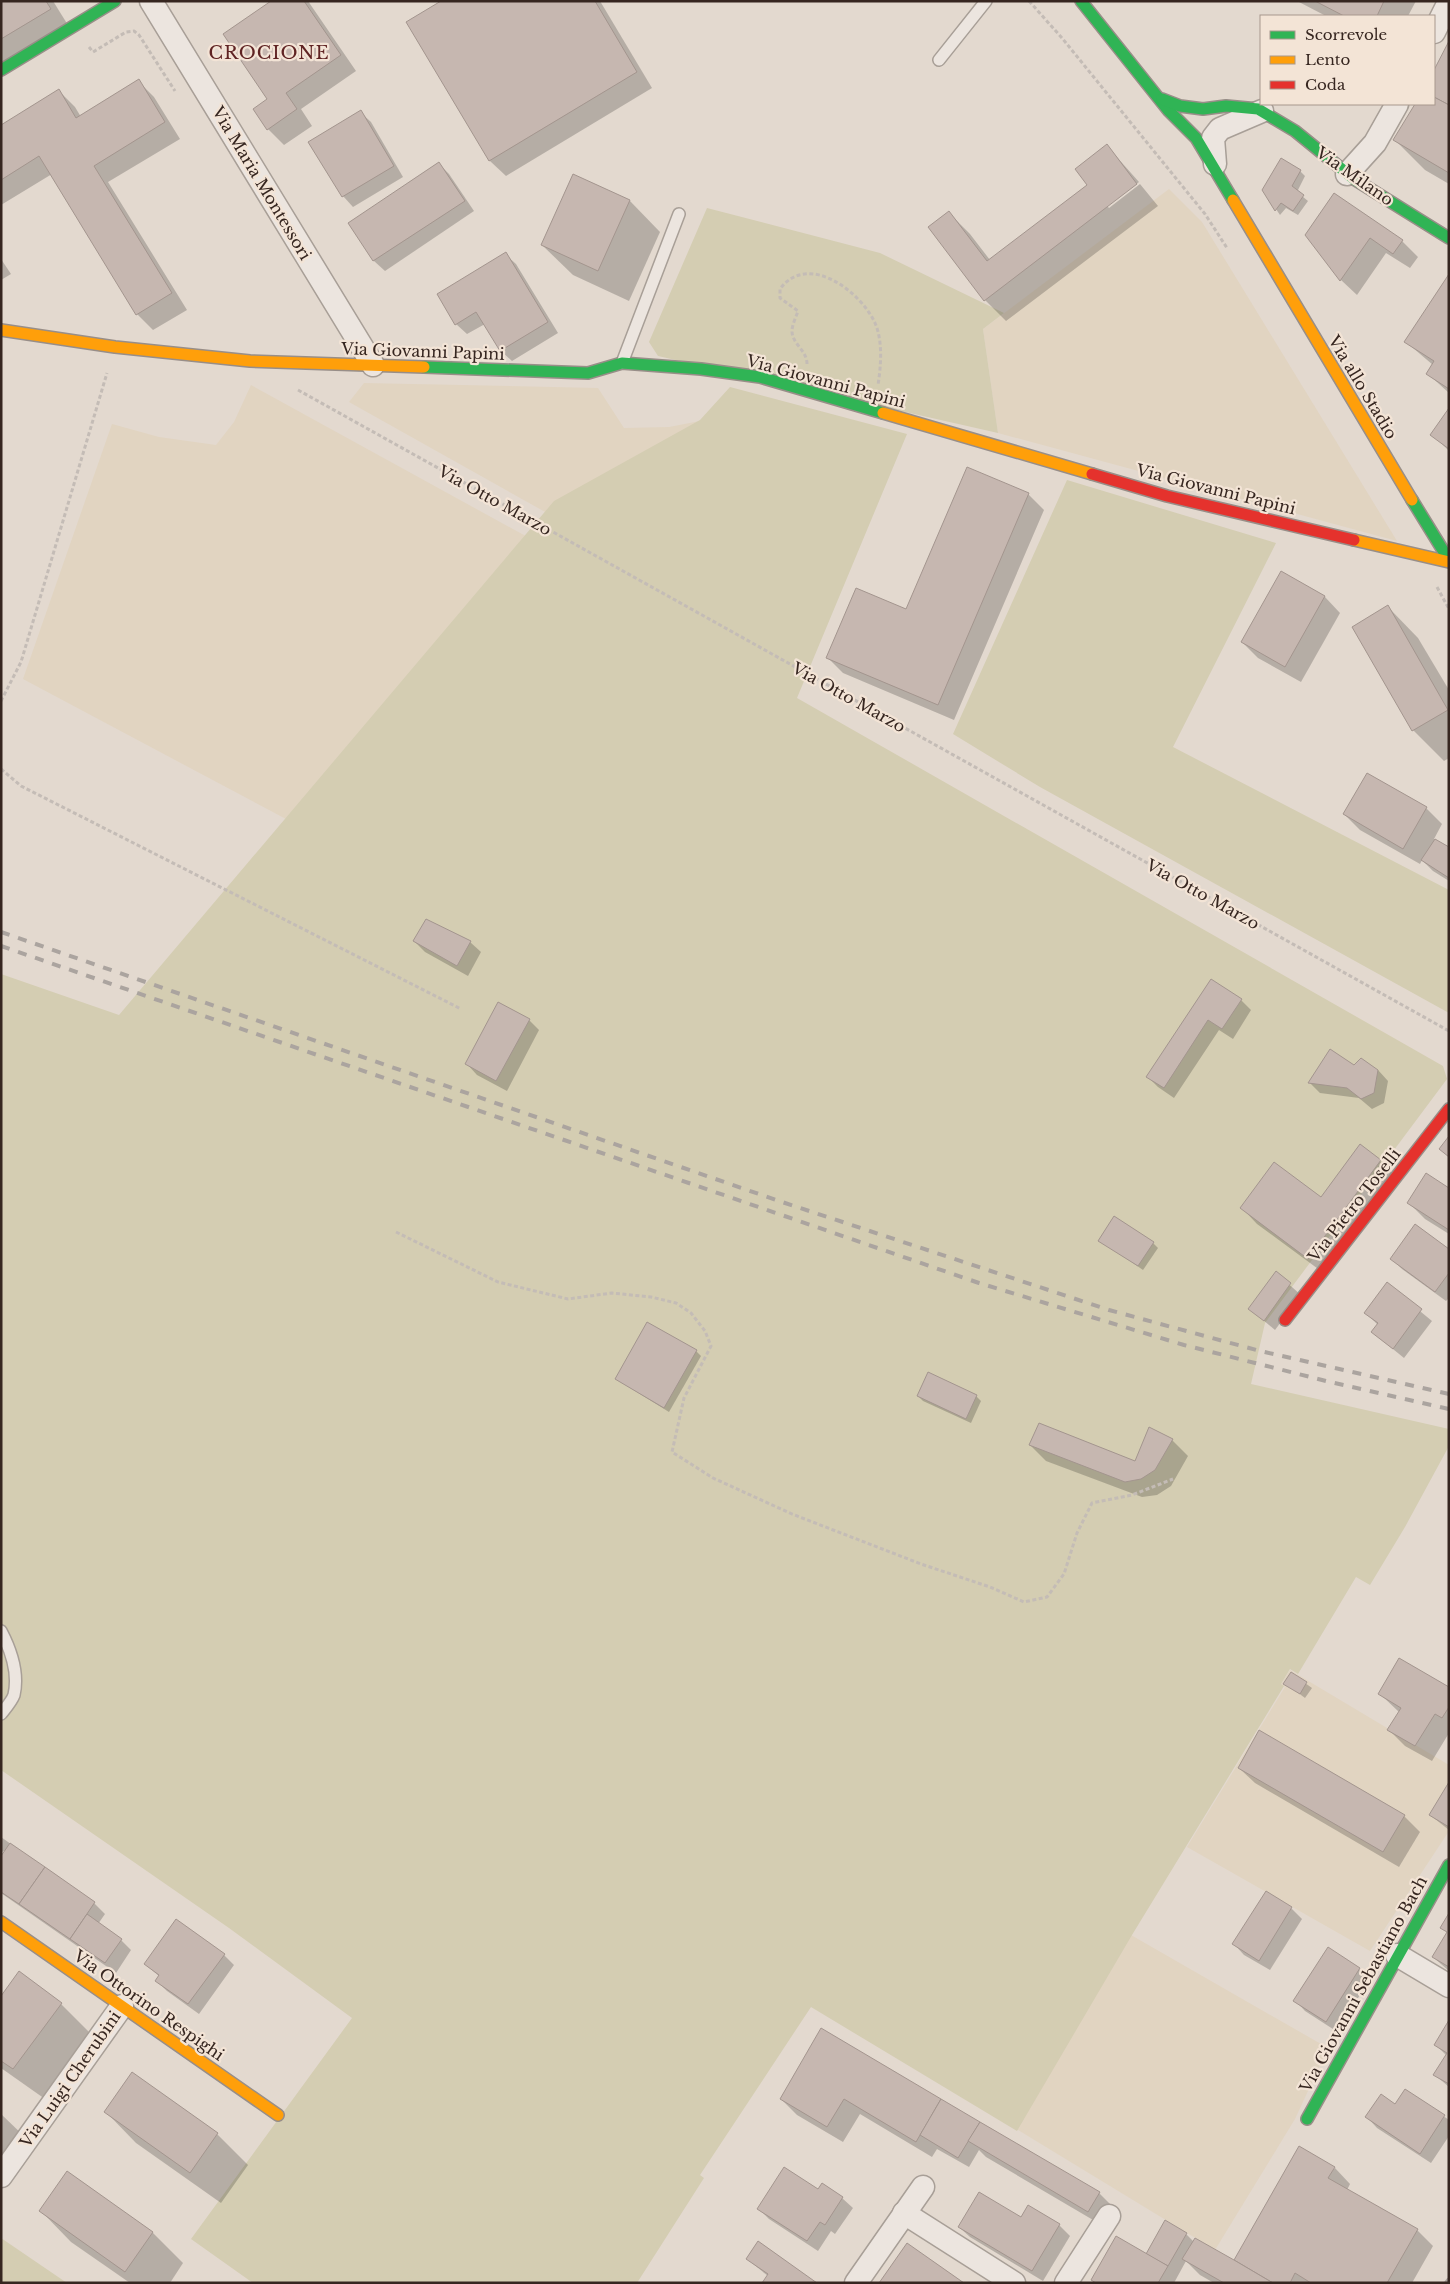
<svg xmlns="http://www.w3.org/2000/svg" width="1450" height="2284" viewBox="0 0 1450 2284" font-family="'Libre Baskerville',serif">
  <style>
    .farmland { fill: #e1d4c1 }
    .green { fill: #d4cdb2 }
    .shadow { fill: #0003 }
    .building { fill: #c6b7b0; stroke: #a3958e }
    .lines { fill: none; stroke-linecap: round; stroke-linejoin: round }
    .lane-casing { stroke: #a89f97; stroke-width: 14 }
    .street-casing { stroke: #a89f97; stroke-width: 25 }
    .fast-casing { stroke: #988e88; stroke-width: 14 }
    .slow-casing { stroke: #988e88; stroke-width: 14 }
    .jam-casing { stroke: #988e88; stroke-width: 14 }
    .path { stroke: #c4bcb6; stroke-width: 3; stroke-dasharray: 4 2.5; stroke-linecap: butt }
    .lane { stroke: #ece5df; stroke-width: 11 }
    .street { stroke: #ece5df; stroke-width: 22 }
    .fast { stroke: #30b455; stroke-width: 11 }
    .slow { stroke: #ff9f0a; stroke-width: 11 }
    .jam { stroke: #e5322d; stroke-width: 11 }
    .rail { stroke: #aba49f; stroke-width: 4; stroke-dasharray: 9 9; stroke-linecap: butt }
    .labels { text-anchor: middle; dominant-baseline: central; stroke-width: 4.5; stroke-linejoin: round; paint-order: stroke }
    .street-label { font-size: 16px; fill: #362620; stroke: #f3e4d6 }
    .neighbourhood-label { font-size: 18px; letter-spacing: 1px; fill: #5f2323; stroke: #f3e4d6 }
  </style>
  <rect width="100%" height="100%" fill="#e3d9cf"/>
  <g class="farmland">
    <path d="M1169 189 1202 222 1397 541 998 433 983 329Z"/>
    <path d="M364 383 598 388 624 428 669 427 700 421 811 661 349 402Z"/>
    <path d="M251 385 800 687 560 965 23 679 112 424 159 437 216 445 234 422Z"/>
    <path d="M1290 1670 1449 1765V1831L1370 1951 1187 1847 1285 1687 1281 1684Z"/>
    <path d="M1131 1935 1328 2048 1295 2119 1215 2250 834 2018Z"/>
  </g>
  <g class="green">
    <path d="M707 208 880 253 1004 313 983 329 998 433 658 356 649 342Z"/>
    <path d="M730 387 907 434 797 698 1443 1066 1447 1079 1265 1323 1251 1384 1449 1429V1446L1405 1527 1370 1585 1356 1577 1298 1674 1290 1669 1281 1684 1284 1686 1132 1935 1017 2131 811 2007 700 2175 704 2178 637 2283H253L191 2239 352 2018 229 1928 1 1770V974L119 1015 554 501 700 420Z"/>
    <path d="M1067 480 1276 543 1173 747 1449 890V1013L1040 787 953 734Z"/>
    <path d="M1 2238 67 2283H1Z"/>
  </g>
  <g class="shadow">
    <path d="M1 1H53L71 30 1 73Z"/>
    <path d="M274 1H308L356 71 301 109 312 126 284 145 268 129Z"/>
    <path d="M443 1H600L652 88 506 176 490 161Z"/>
    <path d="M1297 1H1416L1408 16H1326Z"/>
    <path d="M1449 44V184L1425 170 1395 140 1416 104H1434V72Z"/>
    <path d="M138 81 154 97 180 139 108 182 187 310 153 330 137 314 52 174 1 205V126L59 91 75 107 81 117Z"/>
    <path d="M360 112 371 122 403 177 353 207 343 196Z"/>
    <path d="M1107 146 1139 182 1107 206 1109 208 1140 184 1158 206 1006 321 985 300 949 213 970 234 990 260 1089 185Z"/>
    <path d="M439 164 449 174 474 211 385 271 374 261 349 223Z"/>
    <path d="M1300 171 1305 176 1297 192 1308 201 1298 215 1286 208 1280 215 1263 190Z"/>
    <path d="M574 176 630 201 660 232 629 301 573 275 542 245Z"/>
    <path d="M1334 195 1402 241 1418 257 1410 268 1386 253 1357 295 1341 280 1306 235Z"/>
    <path d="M505 254 516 264 558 333 512 361 501 351 485 324 467 334 456 324Z"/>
    <path d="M1 259 11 274 1 280Z"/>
    <path d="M1449 277V393L1427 373 1433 365 1406 342Z"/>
    <path d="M1449 410V451L1432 434Z"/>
    <path d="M1028 494 1044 510 954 720 843 673 827 657 907 611Z"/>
    <path d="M1281 573 1325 597 1340 613 1301 682 1258 658 1242 642Z"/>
    <path d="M1388 607 1418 638 1449 690V758L1444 761 1413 730Z"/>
    <path d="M1367 775 1426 808 1442 824 1434 839 1449 849V881L1433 871 1422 860 1420 864 1360 830 1344 814Z"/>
    <path d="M414 941 470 942 481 952 468 976 425 952Z"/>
    <path d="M1211 981 1241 1000 1251 1010 1233 1039 1219 1030 1174 1098 1158 1087 1148 1077Z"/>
    <path d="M529 1020 539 1030 507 1091 477 1075 467 1064Z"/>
    <path d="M1355 1067 1378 1070 1388 1081 1384 1103 1372 1109 1359 1098 1320 1093 1310 1083Z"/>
    <path d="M1360 1146 1380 1161 1396 1177 1325 1274 1257 1224 1242 1208 1321 1199Z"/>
    <path d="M1449 1189V1234L1425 1219 1409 1203Z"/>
    <path d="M1100 1240 1153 1243 1158 1248 1143 1270Z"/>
    <path d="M1449 1250V1298L1446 1301 1402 1269 1392 1259Z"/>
    <path d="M1276 1273 1301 1295 1275 1330 1250 1309Z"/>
    <path d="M1387 1284 1432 1321 1404 1358 1372 1332 1378 1325 1366 1313Z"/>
    <path d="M696 1351 701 1356 669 1412 616 1379Z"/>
    <path d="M929 1374 976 1396 981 1401 971 1423 923 1401 918 1396Z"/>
    <path d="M1172 1440 1188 1456 1171 1486 1157 1495 1142 1497 1046 1461 1030 1445 1136 1462Z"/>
    <path d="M1291 1673 1312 1688 1305 1698 1285 1683Z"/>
    <path d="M1449 1689V1733L1432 1761 1405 1746 1389 1730 1399 1712 1380 1694Z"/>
    <path d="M1239 1768 1404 1816 1420 1832 1399 1867 1255 1783Z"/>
    <path d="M1449 1785V1830L1430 1815Z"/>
    <path d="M1 1837 94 1903 105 1914 98 1924 121 1940 131 1950 116 1973 1 1893V1858L5 1852 3 1851 1 1854Z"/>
    <path d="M1266 1892 1291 1908 1302 1919 1270 1970 1244 1955 1234 1944Z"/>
    <path d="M1449 1915V1971L1433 1957 1448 1933 1442 1927Z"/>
    <path d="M1328 1949 1359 1969 1370 1980 1336 2031 1305 2011 1295 2000Z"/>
    <path d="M224 1955 234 1965 199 2014 167 1991 157 1981 160 1977 145 1964Z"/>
    <path d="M1 1998 61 2004 91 2034 45 2099 1 2068Z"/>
    <path d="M1449 2022V2087L1435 2075 1446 2055 1435 2044Z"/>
    <path d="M822 2030 1099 2193 1115 2209 1105 2227 986 2157 979 2150 969 2167 937 2149 932 2157 860 2114 843 2142 797 2115 781 2099Z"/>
    <path d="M132 2074 217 2134 248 2165 221 2203 136 2143 106 2112Z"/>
    <path d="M1406 2090 1449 2120V2136L1431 2163 1377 2128 1367 2117 1396 2105Z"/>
    <path d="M1 2114 27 2139 1 2175Z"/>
    <path d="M1335 2168 1350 2184 1347 2190 1417 2230 1433 2246 1412 2283H1214L1200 2275 1186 2261 1174 2283H1095L1092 2280 1147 2255 1186 2234 1194 2242 1234 2262Z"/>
    <path d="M68 2173 153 2233 183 2263 170 2283H130L71 2242 41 2211Z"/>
    <path d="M818 2191 842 2198 853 2208 835 2234 831 2231 818 2251 769 2219 758 2208Z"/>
    <path d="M1021 2219 1059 2225 1070 2236 1043 2281 970 2237 959 2227Z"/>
    <path d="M747 2259 815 2283 768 2276Z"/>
  </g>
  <g class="building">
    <path d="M1 1H46L51 9 1 39Z"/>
    <path d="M271 1H304L341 55 286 93 297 109 267 130 253 109 267 99 223 34Z"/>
    <path d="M441 1H595L637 72 489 161 406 22Z"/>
    <path d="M1315 1H1384L1377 16H1344Z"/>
    <path d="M1449 41V105L1434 97V70Z"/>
    <path d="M139 79 165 122 94 166 172 293 136 315 39 156 1 180V125L59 89 76 118Z"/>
    <path d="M1434 97 1449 105V173L1393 140 1415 104H1434Z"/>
    <path d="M361 110 394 166 342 197 308 142Z"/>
    <path d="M1107 144 1137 184 984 301 928 227 949 211 987 261 1087 185 1075 169Z"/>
    <path d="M1281 158 1301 170 1292 186 1304 195 1293 211 1281 203 1275 211 1262 190Z"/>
    <path d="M439 162 465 201 373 261 348 223Z"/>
    <path d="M573 174 630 200 598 271 541 245Z"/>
    <path d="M1334 193 1403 240 1393 254 1370 238 1340 281 1305 235Z"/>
    <path d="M506 252 548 322 500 351 476 312 455 325 437 294Z"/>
    <path d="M1449 274V389L1426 374 1434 361 1404 342Z"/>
    <path d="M1449 408V449L1430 435Z"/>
    <path d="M967 467 1029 493 938 705 826 658 856 588 906 609Z"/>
    <path d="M1281 571 1325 596 1285 667 1241 642Z"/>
    <path d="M1388 605 1448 710 1412 731 1352 627Z"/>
    <path d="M1367 773 1427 807 1403 849 1343 814Z"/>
    <path d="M1435 839 1449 847V878L1421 860Z"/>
    <path d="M426 919 471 941 457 966 413 941Z"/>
    <path d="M1211 979 1242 999 1222 1029 1208 1020 1164 1088 1146 1077Z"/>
    <path d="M498 1002 530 1019 496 1081 465 1064Z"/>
    <path d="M1330 1049 1354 1065 1361 1058 1378 1070 1374 1093 1361 1099 1347 1088 1308 1083Z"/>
    <path d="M1449 1136V1157L1439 1149Z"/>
    <path d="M1360 1144 1381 1160 1308 1259 1240 1208 1274 1162 1321 1197Z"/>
    <path d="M1426 1173 1449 1188V1230L1407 1203Z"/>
    <path d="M1114 1216 1154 1242 1138 1266 1098 1241Z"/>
    <path d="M1415 1224 1449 1249V1273L1435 1292 1390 1259Z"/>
    <path d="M1276 1271 1291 1283 1264 1321 1248 1309Z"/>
    <path d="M1387 1282 1422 1309 1393 1349 1371 1332 1378 1323 1364 1313Z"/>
    <path d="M647 1322 697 1350 664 1408 615 1379Z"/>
    <path d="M928 1372 977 1395 966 1419 917 1396Z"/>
    <path d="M1039 1423 1135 1461 1149 1427 1173 1439 1155 1470 1141 1479 1125 1482 1029 1445Z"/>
    <path d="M1399 1658 1449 1687V1707L1442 1718 1435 1714 1415 1746 1387 1730 1401 1708 1378 1694Z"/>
    <path d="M1291 1672 1307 1682 1300 1694 1283 1684Z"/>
    <path d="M1259 1730 1405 1815 1383 1852 1238 1768Z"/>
    <path d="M1449 1782V1827L1429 1815Z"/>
    <path d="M10 1843 45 1867 19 1904 1 1892V1856Z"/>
    <path d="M45 1867 95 1902 70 1939 19 1904Z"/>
    <path d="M1266 1891 1292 1907 1259 1961 1232 1944Z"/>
    <path d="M1449 1913V1967L1432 1957 1447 1932 1440 1928Z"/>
    <path d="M87 1914 122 1939 105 1963 70 1939Z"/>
    <path d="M176 1919 225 1954 188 2004 155 1981 159 1975 144 1964Z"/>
    <path d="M1328 1947 1360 1968 1326 2022 1293 2001Z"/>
    <path d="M19 1971 62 2003 13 2069 1 2061V1996Z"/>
    <path d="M1449 2020V2084L1433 2075 1447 2053 1434 2045Z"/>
    <path d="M821 2028 941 2099 916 2142 844 2099 827 2127 780 2099Z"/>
    <path d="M132 2072 218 2133 190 2173 104 2112Z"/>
    <path d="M1405 2089 1445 2115 1420 2154 1365 2117 1381 2094 1395 2104Z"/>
    <path d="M941 2099 980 2122 958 2158 920 2135Z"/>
    <path d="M980 2122 1100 2192 1088 2212 968 2141Z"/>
    <path d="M1299 2146 1335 2167 1328 2178 1418 2229 1387 2283H1311L1295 2273 1290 2283H1273L1234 2260Z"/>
    <path d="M784 2167 818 2189 822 2183 843 2197 825 2225 820 2222 807 2241 757 2209Z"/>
    <path d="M67 2171 153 2232 125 2272 39 2211Z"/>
    <path d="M979 2192 1021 2217 1028 2205 1060 2224 1032 2271 958 2227Z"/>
    <path d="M1165 2220 1187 2233 1168 2266 1146 2254Z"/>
    <path d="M1116 2236 1168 2266 1158 2283H1096L1091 2280Z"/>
    <path d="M1195 2238 1234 2260 1273 2283H1224L1182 2259Z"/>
    <path d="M758 2241 817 2283H762L768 2274 746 2259Z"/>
    <path d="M907 2243 964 2283H879Z"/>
  </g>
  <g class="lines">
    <g class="lane-casing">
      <g id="lane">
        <path d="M939 60 986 1"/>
        <path d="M622 363 679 214"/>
        <path d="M1 1631C11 1650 19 1673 14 1695 12 1701 5 1709 1 1714"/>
      </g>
    </g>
    <g class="street-casing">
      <g id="street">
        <path d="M151 1 373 365"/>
        <path d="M1434 32 1449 2"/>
        <path d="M1215 164 1213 138 1220 129 1262 111"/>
        <path d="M1347 174 1375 143 1397 104"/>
        <path d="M1397 1955 1449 1986"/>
        <path d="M1 2176 122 2006"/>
        <path d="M904 2213 1014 2283"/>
        <path d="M856 2283 923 2187"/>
        <path d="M1066 2283 1109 2216"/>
      </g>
    </g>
    <g class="fast-casing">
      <g id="fast">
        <path d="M1081 1 1168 110 1196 138 1233 200"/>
        <path d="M1 70 115 1"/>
        <path d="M1162 99 1180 106 1203 109 1226 106 1258 109 1295 131 1354 179 1449 238"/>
        <path d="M424 367 588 373 622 363 701 369 760 377 883 413"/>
        <path d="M1412 500 1449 560"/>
        <path d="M1307 2119 1449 1865"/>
      </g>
    </g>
    <g class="slow-casing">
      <g id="slow">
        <path d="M1233 200 1412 500"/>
        <path d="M1 330 115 347 250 361 424 367"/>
        <path d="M883 413 1092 474"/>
        <path d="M1354 540 1449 562"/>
        <path d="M1 1922 278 2115"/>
      </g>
    </g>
    <g class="jam-casing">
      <g id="jam">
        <path d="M1092 474 1167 496 1354 540"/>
        <path d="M1285 1320 1449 1109"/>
      </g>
    </g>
    <g class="path">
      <path d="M1029 1 1062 38 1205 214 1227 248"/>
      <path d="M89 47 93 52 126 32 134 31 139 35 175 91"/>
      <path d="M807 364C807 350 792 344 792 331 792 325 796 317 798 311L780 298V289C808 251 861 292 875 323 883 341 881 366 878 385"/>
      <path d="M298 390 1449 1031"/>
      <path d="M1437 587 1449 609"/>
      <path d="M1 701 21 662 107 373"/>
      <path d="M1 769 21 786 461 1009"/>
      <path d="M396 1232 498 1282 568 1299 612 1293 651 1297 676 1303 691 1313 705 1331 711 1346 684 1398 672 1452 713 1478 792 1514 921 1564 990 1587 1024 1602 1047 1597 1064 1574 1077 1533 1092 1503 1132 1495 1173 1479"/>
    </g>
    <use href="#lane" class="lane"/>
    <use href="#street" class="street"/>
    <use href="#fast" class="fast"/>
    <use href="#slow" class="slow"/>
    <use href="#jam" class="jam"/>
    <g class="rail">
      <path d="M1 932 782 1202 1109 1310 1260 1351 1449 1394"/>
      <path d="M1 946 979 1283 1184 1345 1326 1381 1449 1409"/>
      <path d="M1446 2283 1449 2279"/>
    </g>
  </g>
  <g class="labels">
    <g class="street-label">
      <text transform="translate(1355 176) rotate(35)">Via Milano</text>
      <text transform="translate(262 183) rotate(59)">Via Maria Montessori</text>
      <text transform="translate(423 351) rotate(2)">Via Giovanni Papini</text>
      <text transform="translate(826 381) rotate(15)">Via Giovanni Papini</text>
      <text transform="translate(1363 387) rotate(59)">Via allo Stadio</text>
      <text transform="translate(1216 489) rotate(14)">Via Giovanni Papini</text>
      <text transform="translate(495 500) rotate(29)">Via Otto Marzo</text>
      <text transform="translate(849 697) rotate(29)">Via Otto Marzo</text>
      <text transform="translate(1203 894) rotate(29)">Via Otto Marzo</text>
      <text transform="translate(1354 1205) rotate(-52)">Via Pietro Toselli</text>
      <text transform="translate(1363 1984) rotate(-61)">Via Giovanni Sebastiano Bach</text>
      <text transform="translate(149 2005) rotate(35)">Via Ottorino Respighi</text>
      <text transform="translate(70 2079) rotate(-55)">Via Luigi Cherubini</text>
    </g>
    <g class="neighbourhood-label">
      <text x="269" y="53">CROCIONE</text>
    </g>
  </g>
  <rect width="1450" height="2284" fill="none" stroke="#362620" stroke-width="5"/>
  <rect x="1260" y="15" width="175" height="90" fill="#f3e4d6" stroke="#a7988d"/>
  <rect x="1270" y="31" width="25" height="8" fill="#30b455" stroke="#a7988d"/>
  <text x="1305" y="40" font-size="15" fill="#362620">Scorrevole</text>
  <rect x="1270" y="56" width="25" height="8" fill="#ff9f0a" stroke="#a7988d"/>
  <text x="1305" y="65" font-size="15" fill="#362620">Lento</text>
  <rect x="1270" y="81" width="25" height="8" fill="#e5322d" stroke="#a7988d"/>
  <text x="1305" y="90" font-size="15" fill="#362620">Coda</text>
</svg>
